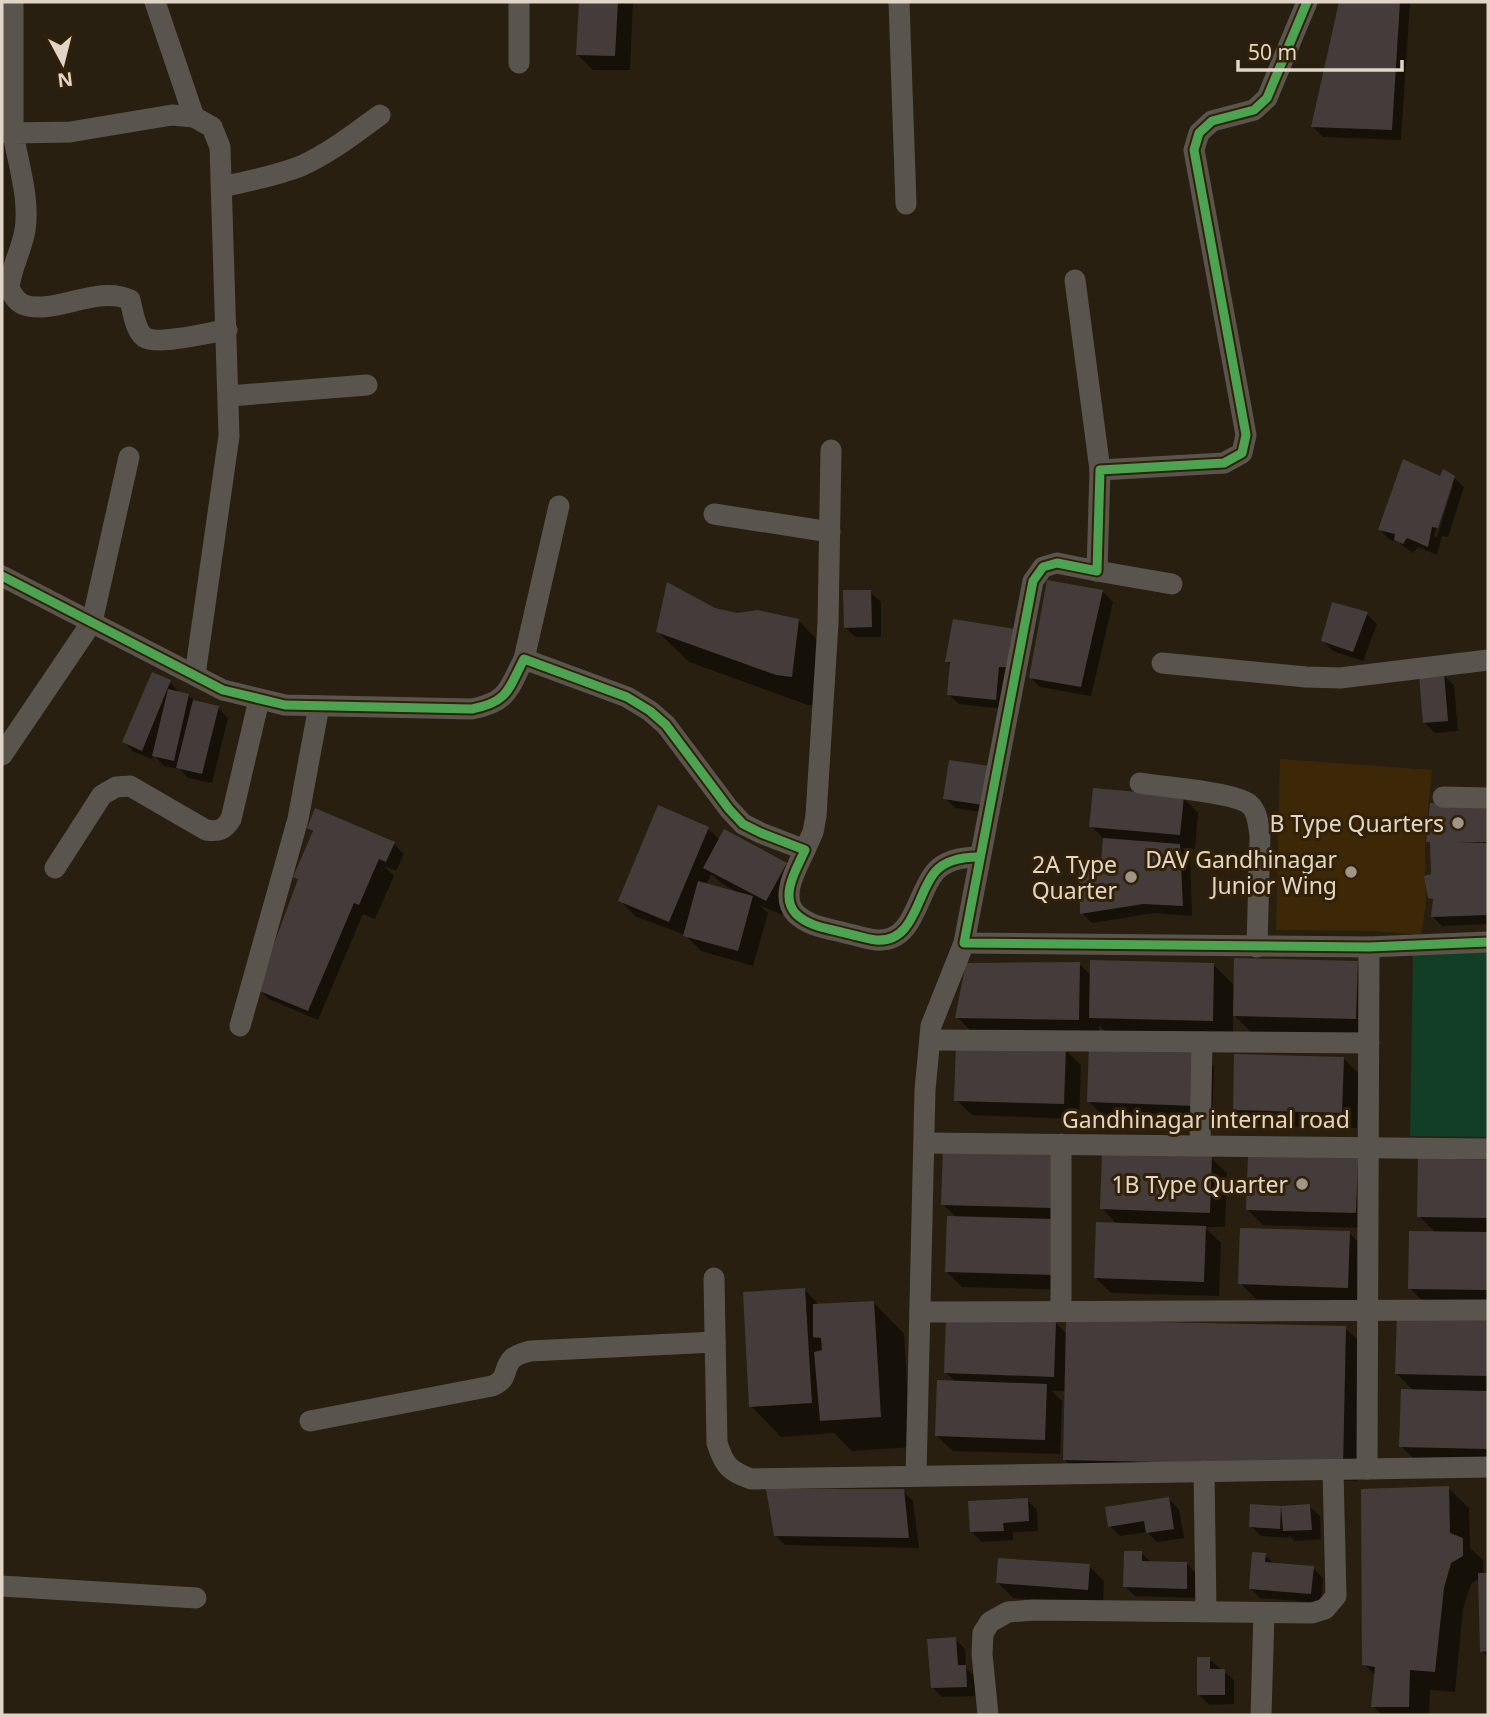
<svg xmlns="http://www.w3.org/2000/svg" width="1490" height="1717" viewBox="0 0 1490 1717" font-family="'Noto Sans',sans-serif">
  <style>
    .built { fill: #3c2807 }
    .green { fill: #113e25 }
    .shadow { fill: #0007; fill-rule: evenodd }
    .building { fill: #443c3b }
    .lines { fill: none; stroke-linecap: round; stroke-linejoin: round }
    .minor { stroke: #59554e; stroke-width: 21 }
    .cycleway-casing { stroke: #322106; stroke-width: 13 }
    .cycleway { stroke: #4ca352; stroke-width: 9 }
    .poi-dot { fill: #a09586; stroke: #322106; stroke-width: 2.5 }
    .labels { text-anchor: middle; dominant-baseline: central; stroke-width: 6; stroke-linejoin: round; paint-order: stroke }
    .poi-label { font-size: 23px; fill: #e0d5c6; stroke: #322106; text-anchor: end }
    .street-label { font-size: 23px; fill: #e0d5c6; stroke: #322106 }
  </style>
  <rect width="100%" height="100%" fill="#281f10"/>
  <path class="built" d="M1280 759 1432 770 1425 840 1426 904 1421 935 1374 931 1276 930Z"/>
  <path class="green" d="M1413 951 1488 952V1137L1410 1136Z"/>
  <g class="shadow">
    <path d="M581 2H633L630 70H593L577 54Z"/>
    <path d="M1341 2H1410L1401 140 1323 137 1313 127Z"/>
    <path d="M1453 477 1464 487 1448 537 1442 536 1437 555 1418 547 1413 553 1398 542 1390 540 1380 530 1441 478ZM1450 485H1453L1437 537 1434 536Z"/>
    <path d="M870 592 881 602V637H855L845 627Z"/>
    <path d="M1103 592 1113 602 1091 696 1040 687 1030 677Z"/>
    <path d="M1333 604 1367 614 1377 624 1363 661 1333 651 1323 641Z"/>
    <path d="M737 615 798 620 828 651 822 706 808 705 689 662 658 632Z"/>
    <path d="M1014 630 1005 709 959 704 948 694 951 665 947 661Z"/>
    <path d="M153 674 170 682 180 694 189 696 196 703 218 708 228 718 212 783 188 778 180 769 164 766 154 755 152 759 134 752 124 742Z"/>
    <path d="M1443 675 1454 685 1458 731 1435 733 1425 723Z"/>
    <path d="M950 762 993 814 955 808 945 798Z"/>
    <path d="M1183 798 1198 813 1195 849 1182 848 1190 856 1192 916 1154 913 1092 923 1082 913 1103 866 1105 840 1091 826Z"/>
    <path d="M1488 806V924L1442 926 1432 916 1435 902 1430 897 1433 875 1432 845 1428 841Z"/>
    <path d="M309 828 394 844 404 854 396 871 384 866 394 876 375 919 363 914 318 1020 269 999 259 989 300 881 296 877 314 833Z"/>
    <path d="M708 829 720 840 786 864 801 879 782 915 759 905 768 913 753 966 701 951 685 935 635 916 620 900ZM711 874 721 883 737 892 706 885Z"/>
    <path d="M1357 963 1378 983 1376 1039 1255 1036 1233 1014V1041L1112 1038 1099 1025V1040L978 1038 957 1017 1079 964 1092 976 1213 964 1235 986Z"/>
    <path d="M1065 1050 1081 1065 1079 1119 972 1115 956 1100Z"/>
    <path d="M1198 1051 1214 1067 1212 1120 1105 1117 1089 1102Z"/>
    <path d="M1344 1059 1359 1074 1357 1128 1250 1125 1234 1109Z"/>
    <path d="M1052 1153 1069 1290 962 1287 947 1272 957 1218 943 1204Z"/>
    <path d="M1211 1158 1227 1173 1225 1227H1204L1221 1243 1219 1296 1111 1293 1096 1278 1118 1225 1102 1208Z"/>
    <path d="M1357 1159 1371 1228 1263 1225 1248 1210Z"/>
    <path d="M1420 1160 1488 1161V1310L1430 1309 1410 1288 1436 1233 1419 1216Z"/>
    <path d="M1349 1233 1365 1249 1363 1302 1256 1299 1240 1283Z"/>
    <path d="M804 1289 820 1306 874 1303 904 1334 911 1447 852 1451 834 1433 781 1437 751 1406Z"/>
    <path d="M1488 1320V1468L1422 1467 1401 1446 1414 1391 1397 1374Z"/>
    <path d="M1055 1322 1068 1335 1345 1328 1361 1343 1357 1481 1080 1475 1065 1460 1066 1391H1052L1062 1401 1060 1454 953 1451 937 1436 956 1382 946 1373Z"/>
    <path d="M1448 1488 1469 1508 1470 1548 1483 1560V1575H1488V1657L1482 1651 1480 1578 1471 1584 1463 1609 1455 1692 1430 1690 1429 1715H1382L1373 1706 1376 1676 1364 1664Z"/>
    <path d="M903 1491 913 1501 919 1548 785 1545 775 1535Z"/>
    <path d="M1169 1499 1179 1509 1184 1538 1157 1542 1147 1532 1120 1536 1110 1526Z"/>
    <path d="M1027 1500 1037 1510 1038 1531 1013 1532V1540L982 1542 972 1532Z"/>
    <path d="M1252 1506 1281 1508 1309 1506 1320 1516 1321 1539 1295 1541 1289 1535V1538L1261 1536 1251 1526Z"/>
    <path d="M1141 1553 1152 1563 1187 1564 1197 1574 1196 1598 1135 1596 1125 1586Z"/>
    <path d="M1265 1555 1275 1565 1313 1568 1323 1578 1321 1603 1260 1598 1250 1588Z"/>
    <path d="M1089 1566 1104 1581 1103 1604 1013 1598 998 1583Z"/>
    <path d="M955 1639 965 1649 966 1668 975 1677 977 1696 942 1697 932 1687Z"/>
    <path d="M1209 1659 1234 1680V1704L1209 1705 1199 1694Z"/>
  </g>
  <g class="building">
    <path d="M579 2H618L615 56 576 55Z"/>
    <path d="M1339 2H1400L1392 130 1311 127Z"/>
    <path d="M1403 459 1440 476 1443 469 1455 476 1438 528 1432 527 1428 547 1407 538 1403 544 1394 540 1395 534 1378 530Z"/>
    <path d="M1047 580 1103 590 1081 687 1029 678Z"/>
    <path d="M667 582 715 608 737 613 758 610 799 619 792 677 776 675 656 632Z"/>
    <path d="M843 590H871L872 627 844 628Z"/>
    <path d="M1332 602 1368 612 1353 652 1321 641Z"/>
    <path d="M953 619 1015 629 1006 667H999L996 700 947 695 950 662H945Z"/>
    <path d="M152 672 171 680 142 751 122 742Z"/>
    <path d="M1444 673 1448 721 1423 723 1419 675Z"/>
    <path d="M168 689 189 694 174 761 152 756Z"/>
    <path d="M193 700 219 706 202 774 176 768Z"/>
    <path d="M949 760 989 766 983 805 943 799Z"/>
    <path d="M1093 788 1184 796 1180 835 1089 827Z"/>
    <path d="M1430 803 1488 804V842L1458 843H1488V915L1431 917 1433 899 1428 898 1424 876 1431 874 1430 842H1426Z"/>
    <path d="M658 805 709 827 669 922 618 901Z"/>
    <path d="M315 808 395 842 386 862 379 859 359 905 354 903 308 1011 257 990 298 879 293 877 313 831 307 828Z"/>
    <path d="M724 829 787 863 766 901 703 868Z"/>
    <path d="M1103 838 1180 844 1183 906 1143 904 1080 914 1079 864 1092 861 1101 863Z"/>
    <path d="M698 881 753 896 738 951 683 936Z"/>
    <path d="M1234 958 1358 961 1356 1019 1233 1016Z"/>
    <path d="M1090 960 1214 963 1213 1021 1089 1018Z"/>
    <path d="M1080 962 1079 1020 955 1018 966 963Z"/>
    <path d="M956 1044 1066 1048 1064 1104 954 1101Z"/>
    <path d="M1089 1046 1199 1050 1197 1106 1087 1102Z"/>
    <path d="M1234 1054 1344 1057 1342 1113 1233 1110Z"/>
    <path d="M943 1148 1052 1152 1051 1208 941 1205Z"/>
    <path d="M1102 1153 1212 1156 1210 1213 1100 1209Z"/>
    <path d="M1248 1154 1358 1157 1356 1213 1246 1210Z"/>
    <path d="M1418 1158 1488 1160V1218L1417 1217Z"/>
    <path d="M947 1216 1057 1219 1055 1275 945 1272Z"/>
    <path d="M1096 1222 1206 1226 1204 1282 1094 1278Z"/>
    <path d="M1240 1228 1350 1231 1348 1288 1238 1284Z"/>
    <path d="M1409 1231 1488 1232V1290L1408 1289Z"/>
    <path d="M805 1288 812 1403 749 1407 743 1292Z"/>
    <path d="M874 1301 881 1417 820 1421 814 1352 822 1350 821 1338 813 1337V1304Z"/>
    <path d="M1397 1316 1488 1318V1376L1395 1374Z"/>
    <path d="M946 1317 1056 1321 1054 1377 944 1373Z"/>
    <path d="M1066 1320 1346 1326 1343 1466 1063 1460Z"/>
    <path d="M937 1380 1047 1384 1045 1440 935 1436Z"/>
    <path d="M1401 1389 1488 1391V1449L1399 1447Z"/>
    <path d="M1449 1486 1450 1533 1463 1538V1556L1451 1563 1444 1588 1435 1672 1410 1670 1409 1707H1371L1375 1667 1362 1665 1361 1489Z"/>
    <path d="M766 1489H904L909 1538 774 1536Z"/>
    <path d="M1169 1497 1174 1529 1146 1533 1144 1521 1108 1527 1105 1507Z"/>
    <path d="M1028 1498 1029 1521 1003 1523 1004 1531 970 1532 968 1501Z"/>
    <path d="M1250 1504 1281 1506 1280 1529 1249 1527Z"/>
    <path d="M1310 1504 1312 1530 1283 1531 1281 1506Z"/>
    <path d="M1124 1551H1142V1561L1187 1562V1589L1123 1587Z"/>
    <path d="M1252 1552 1266 1553 1265 1562 1314 1566 1311 1594 1249 1589Z"/>
    <path d="M998 1558 1090 1564 1088 1590 996 1583Z"/>
    <path d="M1478 1573H1488V1651L1480 1652Z"/>
    <path d="M956 1637 958 1665H966L967 1687 931 1688 927 1639Z"/>
    <path d="M1197 1657H1210V1669H1225V1695H1197Z"/>
  </g>
  <g class="lines">
    <g class="minor">
      <path d="M155 2 194 117"/>
      <path d="M899 2 906 204"/>
      <path d="M1307 2 1267 98 1254 110 1212 121 1199 133 1194 150 1246 435 1242 453 1224 463 1100 470 1097 571 1057 563 1043 567 1033 581 964 943 1369 947 1488 942"/>
      <path d="M519 63V2"/>
      <path d="M2 132 13 133V2"/>
      <path d="M222 187C248 181 276 176 301 166 330 153 355 133 380 115"/>
      <path d="M1075 280 1100 470"/>
      <path d="M229 396 367 385"/>
      <path d="M714 514 830 532"/>
      <path d="M1097 571 1172 584"/>
      <path d="M2 576 223 690 285 705 472 709C508 702 508 690 524 659L627 697 650 711 666 725 729 809 743 824 761 833 805 850C797 868 779 896 796 914 810 927 827 928 845 933 855 935 866 939 876 940 915 943 916 894 935 872 946 859 964 857 979 857"/>
      <path d="M524 659 559 506"/>
      <path d="M1162 663 1306 677 1340 678 1488 660"/>
      <path d="M195 675 229 436 220 147 212 127 194 117 172 115 70 132 13 133C18 163 30 199 25 230 22 250 11 267 9 288 12 294 16 301 22 304 51 317 98 284 130 300 133 311 135 330 144 337 157 346 210 332 227 330"/>
      <path d="M2 755 92 622 129 457"/>
      <path d="M1140 783C1162 787 1234 792 1249 804 1258 812 1258 824 1260 835L1257 947"/>
      <path d="M1443 797 1488 798"/>
      <path d="M805 850 813 832 816 816 828 623 831 450"/>
      <path d="M55 868 102 795 116 787 130 786 206 830C219 832 224 830 231 819L259 700"/>
      <path d="M240 1026 298 819 319 706"/>
      <path d="M930 1040 1369 1043"/>
      <path d="M924 1143 1488 1149"/>
      <path d="M1200 1145 1202 1042"/>
      <path d="M714 1278 717 1443C724 1465 729 1471 751 1479L1488 1467"/>
      <path d="M1061 1311V1144"/>
      <path d="M920 1312 1488 1310"/>
      <path d="M310 1421 492 1386C510 1379 502 1368 513 1358 518 1354 524 1353 530 1351L715 1342"/>
      <path d="M1367 1469 1369 947"/>
      <path d="M1204 1471 1206 1611"/>
      <path d="M916 1476 925 1090 931 1026 964 943"/>
      <path d="M2 1586 196 1598"/>
      <path d="M988 1715 982 1654 983 1633 990 1622 1008 1612 1034 1610 1312 1613 1325 1609 1336 1596 1333 1471"/>
      <path d="M1261 1715 1264 1613"/>
    </g>
    <g class="cycleway-casing">
      <g id="cycleway">
        <path d="M1307 2 1267 98 1254 110 1212 121 1199 133 1194 150 1246 435 1242 453 1224 463 1100 470 1097 571 1057 563 1043 567 1033 581 964 943 1369 947 1488 942"/>
        <path d="M2 576 223 690 285 705 472 709C508 702 508 690 524 659L627 697 650 711 666 725 729 809 743 824 761 833 805 850C797 868 779 896 796 914 810 927 827 928 845 933 855 935 866 939 876 940 915 943 916 894 935 872 946 859 964 857 979 857"/>
      </g>
    </g>
    <use href="#cycleway" class="cycleway"/>
  </g>
  <g class="poi-dot">
    <circle cx="1458" cy="823" r="7"/>
    <circle cx="1351" cy="872" r="7"/>
    <circle cx="1131" cy="877" r="7"/>
    <circle cx="1302" cy="1184" r="7"/>
  </g>
  <g class="labels">
    <g class="poi-label">
      <text x="1444" y="823">B Type Quarters</text>
      <text x="1337" y="859">DAV Gandhinagar<tspan x="1337" dy="26">Junior Wing</tspan></text>
      <text x="1117" y="864">2A Type<tspan x="1117" dy="26">Quarter</tspan></text>
      <text x="1288" y="1184">1B Type Quarter</text>
    </g>
    <g class="street-label">
      <text x="1206" y="1119">Gandhinagar internal road</text>
    </g>
  </g>
  <rect width="1490" height="1717" fill="none" stroke="#e0d5c6" stroke-width="7"/>
  <g transform="translate(63 63) rotate(173)" stroke="#322106" stroke-width="5" paint-order="stroke">
  <path d="M0-5L12 26L0 18L-12 26Z" fill="#e0d5c6"/>
  <text y="-10" font-size="19" font-weight="bold" text-anchor="middle" fill="#e0d5c6">N</text>
  </g>
  <path d="M1238 60v10h164v-10" fill="none" stroke="#e0d5c6" stroke-width="3.5"/>
  <text x="1248" y="60" font-size="21" fill="#e0d5c6" stroke="#322106" stroke-width="5" paint-order="stroke">50 m</text>
</svg>
